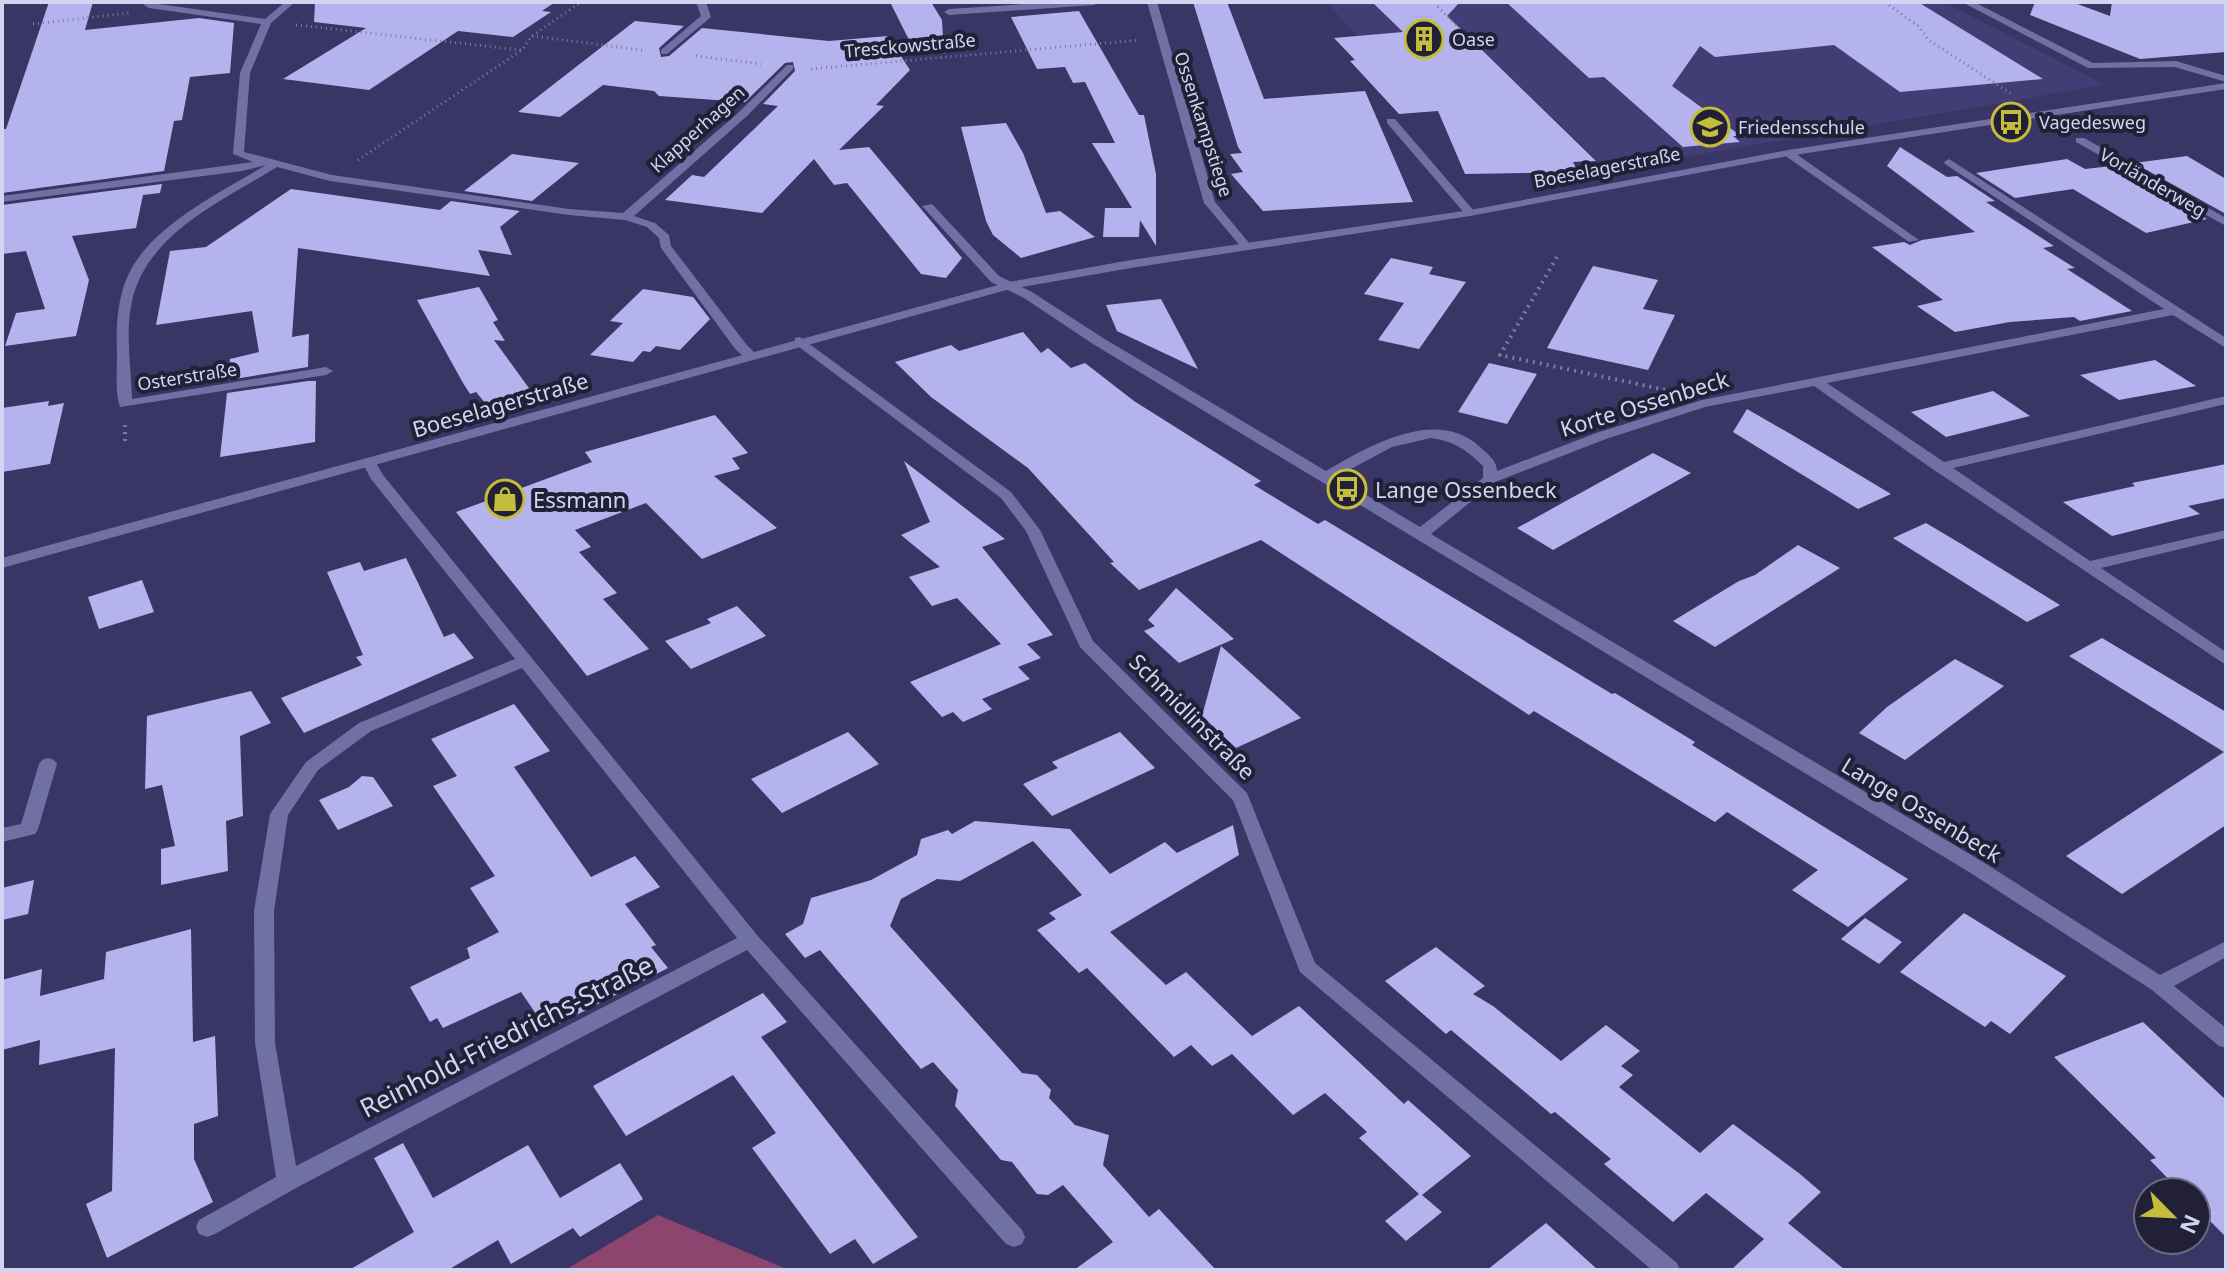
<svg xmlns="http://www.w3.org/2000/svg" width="2228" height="1272" viewBox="0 0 2228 1272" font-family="'Noto Sans',sans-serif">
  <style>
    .built { fill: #423e75 }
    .green { fill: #8c456f }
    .building { fill: #b4b3ed }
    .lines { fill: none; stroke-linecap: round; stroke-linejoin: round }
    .path-far1 { stroke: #7d7ba3; stroke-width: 3; stroke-dasharray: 1 4; stroke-linecap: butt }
    .path { stroke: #7d7ba3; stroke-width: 4; stroke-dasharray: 2 5; stroke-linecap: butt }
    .service { fill: #7170a5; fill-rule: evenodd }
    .minor { fill: #7170a5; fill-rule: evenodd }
    .tertiary { fill: #7170a5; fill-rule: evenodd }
    .labels { text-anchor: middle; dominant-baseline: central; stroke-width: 8; stroke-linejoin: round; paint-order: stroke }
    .far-poi-label { font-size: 18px; fill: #d3d4f1; stroke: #212036; text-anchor: start }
    .far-street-label { font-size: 18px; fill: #d3d4f1; stroke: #212036 }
    .street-label { font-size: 22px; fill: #d3d4f1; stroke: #212036 }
    .poi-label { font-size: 22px; fill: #d3d4f1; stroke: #212036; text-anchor: start }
    .near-street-label { font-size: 26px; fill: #d3d4f1; stroke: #212036 }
  </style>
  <rect width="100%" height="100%" fill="#393565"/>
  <path class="built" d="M1326 2H1944L2105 85 1608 170 1494 62 1389 71Z"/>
  <path class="green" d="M658 1215 789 1270H565Z"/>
  <g class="building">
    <path d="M49 2H93L85 30 199 18 234 23 230 73 190 77 182 120 174 121 164 171 2 193V129H6Z"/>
    <path d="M315 2H555L542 11 551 12 513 37 458 31 369 90 283 79 366 28 314 22Z"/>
    <path d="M890 2H931L942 20 943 38 909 40Z"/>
    <path d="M1193 2H1227L1264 99 1365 91 1413 202 1263 211 1231 174 1243 172 1230 154 1242 153 1238 147Z"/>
    <path d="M1372 2H1460L1447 16 1596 161 1573 162 1578 172 1465 174 1438 111 1399 114 1350 61 1355 60 1334 38 1403 32Z"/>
    <path d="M1506 2H1918L2043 79 1900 92 1834 45 1715 57 1700 46 1672 86 1741 136H1733L1740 142 1683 147 1604 77 1589 78Z"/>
    <path d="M2035 2H2072L2110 16 2112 2H2226V52L2140 59 2030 15Z"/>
    <path d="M1079 11 1139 115H1144L1156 174V246L1140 220 1139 237H1103L1105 208H1132L1092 143H1115L1085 82 1073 83 1065 67 1037 69 1011 17Z"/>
    <path d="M635 21 684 26 659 48 661 57 669 56 702 28 829 41 888 36 910 70 876 105 884 106 839 150 869 147 962 258 946 278 921 274 847 183 834 185 814 159 762 213 665 200 692 175 704 177 778 106 763 104 795 71 793 62 785 63 745 102 659 96 654 91 603 85 560 117 518 112Z"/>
    <path d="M1006 123 1023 153 1046 213 1060 211 1095 237 1021 258 993 235 986 221 961 127Z"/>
    <path d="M1900 147 1947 177 1957 176 1995 201 1986 202 2054 246 2043 248 2075 268 2067 269 2132 311 2080 321 2074 317 2010 322 1955 332 1917 306 1943 300 1872 247 1904 242 1910 245 1922 240 1975 232 1887 166Z"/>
    <path d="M512 154 579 163 532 201 464 191Z"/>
    <path d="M2187 156 2226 179V214L2134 163Z"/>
    <path d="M2067 159 2085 169 2112 166 2207 219 2146 233 2073 189 2015 198 1976 173Z"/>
    <path d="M162 184 160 193 143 195 136 228 72 236 89 280 76 336 5 346 16 313 45 309 26 251 2 254V205Z"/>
    <path d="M291 189 440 210 451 201 520 211 500 227 512 255 478 250 490 276 298 248 292 337 309 334 308 367 228 380 230 359 259 352 252 311 156 325 170 251 206 247Z"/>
    <path d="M1391 258 1433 267 1429 274 1466 282 1419 349 1378 340 1404 303 1364 294Z"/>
    <path d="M1593 266 1658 280 1643 309 1675 315 1648 370 1547 348Z"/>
    <path d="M479 287 498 320 493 322 505 341 494 340 531 391 486 404 476 392 470 394 463 383 417 300Z"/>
    <path d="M643 289 693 297 710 319 680 350 656 346 650 352 643 351 633 362 590 355 623 323 610 321Z"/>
    <path d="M1161 299 1198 369 1117 331 1106 305Z"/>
    <path d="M1023 332 1041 353 1048 348 1071 368 1085 363 1134 401 1261 481 1254 485 1318 524 1325 520 1612 694 1615 693 1695 742 1692 745 1908 879 1848 927 1792 890 1818 870 1727 812 1715 822 1534 711 1529 715 1261 540 1139 590 1110 563 1114 562 1028 468 931 397 895 362 951 345 959 351Z"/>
    <path d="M2155 360 2196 386 2119 400 2080 375Z"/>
    <path d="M1489 363 1537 374 1507 424 1458 412Z"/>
    <path d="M308 381H316L315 442 220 457 227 393Z"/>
    <path d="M1993 391 2030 416 1946 437 1911 412Z"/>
    <path d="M49 401 48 406 64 403 50 464 2 472V408Z"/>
    <path d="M1747 409 1806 443 1891 494 1858 509 1733 432Z"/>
    <path d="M715 415 748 453 732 458 740 469 714 476 777 528 702 559 646 503 575 530 591 547 579 552 617 593 603 599 649 649 587 676 456 512 592 462 585 452Z"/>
    <path d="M1653 453 1691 473 1553 550 1517 528Z"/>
    <path d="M904 461 1005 539 982 547 1053 635 1027 644 1041 658 1018 667 1030 679 982 699 992 709 963 722 953 712 942 717 910 682 1001 644 957 598 932 606 909 577 940 567 901 535 930 522Z"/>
    <path d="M2226 464V498L2188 506 2200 514 2112 536 2063 502 2135 486 2132 483Z"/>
    <path d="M1926 523 1963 545 2060 605 2027 622 1893 538Z"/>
    <path d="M1798 545 1840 568 1715 647 1673 621 1739 581 1755 575Z"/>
    <path d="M406 558 444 637 454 633 474 658 304 733 281 698 362 665 356 657 363 655 327 572 360 562 364 571Z"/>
    <path d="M142 580 154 612 99 629 88 597Z"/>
    <path d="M1176 588 1234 639 1179 663 1144 631 1155 626 1148 620Z"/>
    <path d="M737 606 766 636 691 669 665 641 711 623 707 619Z"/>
    <path d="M2102 638 2226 712V825L2122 894 2066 856 2224 752 2069 656Z"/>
    <path d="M1221 646 1301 718 1236 748 1202 716Z"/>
    <path d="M1955 659 2004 686 1905 760 1859 733 1887 707Z"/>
    <path d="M251 691 271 723 240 736 243 816 226 821 228 871 161 885V849L175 846 162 785 145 789 147 716Z"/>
    <path d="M514 704 550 751 514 767 591 877 635 856 660 887 625 904 656 945 651 947 668 968 547 1030 521 992 443 1028 437 1018 430 1022 410 987 470 958 467 948 499 932 470 888 495 876 433 786 457 776 431 739Z"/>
    <path d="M848 732 879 764 782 813 751 779Z"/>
    <path d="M1120 732 1155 768 1052 816 1023 784 1058 768 1052 762Z"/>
    <path d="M362 776 373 777 393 806 338 830 319 800 349 787Z"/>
    <path d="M975 821 1070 829 1110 874 1165 842 1177 853 1233 825 1239 855 1110 932 1166 985 1186 972 1252 1036 1299 1006 1404 1104 1408 1100 1471 1156 1422 1195 1442 1212 1406 1241 1385 1221 1419 1194 1359 1138 1367 1132 1325 1093 1293 1115 1232 1054 1212 1066 1191 1045 1174 1057 1087 968 1079 973 1037 930 1056 919 1049 913 1082 895 1033 841 960 881 937 879 901 899 890 926 1022 1073 1037 1075 1051 1090 1049 1098 1075 1125 1109 1135 1103 1165 1149 1217 1159 1209 1216 1270H1074L1113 1242 1063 1185 1048 1195 1037 1194 1012 1162 1001 1160 955 1106 958 1090 933 1062 921 1069 820 950 805 958 785 934 803 924 811 898 871 880 917 855 921 839 948 830 952 834Z"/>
    <path d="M34 880 28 914 2 920V888Z"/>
    <path d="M1964 913 2066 976 2010 1034 1991 1021 1985 1027 1900 972Z"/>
    <path d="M1865 918 1902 942 1879 964 1841 939Z"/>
    <path d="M191 929 193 1042 215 1036 218 1116 194 1124V1159L213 1202 107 1258 86 1204 112 1191 115 1048 39 1065 40 1040 2 1050V980L42 969 40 996 104 979 106 952Z"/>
    <path d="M1436 947 1485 986 1473 994 1493 1006 1561 1061 1606 1025 1640 1051 1621 1066 1633 1075 1619 1087 1700 1153 1733 1124 1800 1174 1821 1192 1788 1223 1845 1270H1731L1764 1239 1706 1193 1673 1222 1604 1164 1611 1159 1555 1112 1551 1114 1451 1030 1446 1034 1385 981Z"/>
    <path d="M763 993 787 1022 761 1037 918 1237 873 1264 855 1239 830 1254 752 1148 776 1133 733 1075 626 1136 593 1086Z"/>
    <path d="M2143 1022 2226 1100V1237L2196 1207V1192H2181L2150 1160 2156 1158 2054 1057Z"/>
    <path d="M403 1143 433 1198 528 1145 560 1198 620 1163 643 1199 580 1237 573 1228 511 1264 498 1240 448 1270H349L414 1232 374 1158Z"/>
    <path d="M1546 1223 1598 1270H1487Z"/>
  </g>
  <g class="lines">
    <g class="path-far1">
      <path d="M1438 2 1437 6 1472 41"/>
      <path d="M1885 2 1918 26 1929 40 2013 95"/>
      <path d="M33 24 129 13"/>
      <path d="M296 25 521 50"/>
      <path d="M532 36 642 50"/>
      <path d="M696 56 761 64"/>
      <path d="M811 69 1140 40"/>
      <path d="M358 160 522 50 532 36 581 2"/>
    </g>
    <g class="path">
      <path d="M1557 257 1500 355 1666 390"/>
      <path d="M125 425V446"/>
    </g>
    <g class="service">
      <path d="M1962 2H1974L2093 63 2176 61 2226 76V82L2175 67 2088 68Z"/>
      <path d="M1784 151H1792L1919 240 1909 242 1784 155Z"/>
      <path d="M48 758 54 760 57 764 38 829 35 834 2 842V828L21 824 39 764 42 760Z"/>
    </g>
    <g class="minor">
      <path d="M145 2 265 19 285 2H295L271 23 250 73 244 152 332 175 569 209 623 213 739 112 787 65H793V69L747 116 634 216 655 223 669 235 671 246 746 344 758 356 757 359H747L736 350 661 248 659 238 647 227 625 220 569 215 330 181 277 167C224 200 147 233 132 301 125 332 131 367 132 399L326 367 333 371 326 375 120 407C115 392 117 369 117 352 116 328 117 303 126 280 147 227 220 193 266 165L242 171 2 202V196L253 162 233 154 240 73 261 24 149 8 144 5Z"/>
      <path d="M696 2H706L711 17 667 54H661V50L701 16Z"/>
      <path d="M1054 2H1099L1094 5 949 15 944 12 949 9Z"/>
      <path d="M1147 2H1157L1215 202 1250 244V248H1242L1204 203Z"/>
      <path d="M1387 119H1395L1474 211V215H1466L1387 123Z"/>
      <path d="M2076 138H2084L2226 218V226L2076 142Z"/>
      <path d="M1949 159 2226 338V348L2173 315 1827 383 1944 462 2226 396V404L1953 468 2090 561 2226 530V538L2101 568 2226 652V665L1934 470 1814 386 1705 407 1606 439 1495 482 1431 534 1983 862 2160 975 2226 941V957L2174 986 2226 1028V1048L2219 1046 2152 990 1969 872 1093 344 1024 298 991 282 922 206 932 204 999 276 1032 292 1103 338 1326 471C1367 447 1436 406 1480 447 1488 454 1497 461 1497 471L1596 433 1702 400 2164 309 1945 164 1944 162ZM1431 438C1454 441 1467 450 1483 466V478L1420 527 1336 477 1392 447Z"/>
      <path d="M800 337 1011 492 1040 530 1093 641 1247 793 1315 963 1677 1263 1680 1270H1652L1300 972 1233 800 1080 647 1026 531 1001 498 795 344V338Z"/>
      <path d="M370 460 375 461 383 475 757 935 1022 1230 1025 1237 1022 1244 1014 1247 1006 1244 747 950 296 1188 215 1234 207 1237 199 1234 196 1227 199 1220 276 1177 255 1043 254 911 270 814 306 762 359 723 515 659 371 479 363 464ZM522 668 737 938 296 1166 275 1043 274 911 288 815 318 770 371 731Z"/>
    </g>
    <path class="tertiary" d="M2226 83V89L1788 156 1470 216 1131 268 1010 289 2 568V558L1009 282 1131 260 1470 210 1788 150Z"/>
  </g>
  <defs>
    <g id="building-ring" transform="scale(2)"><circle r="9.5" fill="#212036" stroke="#c6bc3c" stroke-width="1.5"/><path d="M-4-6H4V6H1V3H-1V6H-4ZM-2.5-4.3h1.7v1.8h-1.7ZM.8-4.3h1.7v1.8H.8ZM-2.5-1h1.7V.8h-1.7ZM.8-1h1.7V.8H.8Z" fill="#c6bc3c"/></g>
    <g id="bus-ring" transform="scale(2)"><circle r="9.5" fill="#212036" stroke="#c6bc3c" stroke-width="1.5"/><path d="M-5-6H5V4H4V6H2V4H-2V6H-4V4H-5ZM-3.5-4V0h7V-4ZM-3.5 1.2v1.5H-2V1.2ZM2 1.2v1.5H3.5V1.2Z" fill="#c6bc3c"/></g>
    <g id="school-ring" transform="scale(2)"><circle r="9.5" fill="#212036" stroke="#c6bc3c" stroke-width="1.5"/><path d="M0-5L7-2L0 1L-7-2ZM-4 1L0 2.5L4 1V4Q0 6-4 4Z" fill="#c6bc3c"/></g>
    <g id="shop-ring" transform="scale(2)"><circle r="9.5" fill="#212036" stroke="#c6bc3c" stroke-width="1.5"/><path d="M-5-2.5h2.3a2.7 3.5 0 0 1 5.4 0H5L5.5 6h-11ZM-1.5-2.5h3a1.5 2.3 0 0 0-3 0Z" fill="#c6bc3c"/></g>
  </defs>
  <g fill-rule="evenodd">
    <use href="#building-ring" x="1424" y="39"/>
    <use href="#bus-ring" x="2011" y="122"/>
    <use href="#school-ring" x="1710" y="127"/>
    <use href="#bus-ring" x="1347" y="489"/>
    <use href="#shop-ring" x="505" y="499"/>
  </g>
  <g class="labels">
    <g class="far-poi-label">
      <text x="1452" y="39">Oase</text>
      <text x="2039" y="122">Vagedesweg</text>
      <text x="1738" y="127">Friedensschule</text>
    </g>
    <g class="far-street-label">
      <text transform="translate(910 45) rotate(-5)">Tresckowstraße</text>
      <text transform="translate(1204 124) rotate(72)">Ossenkampstiege</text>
      <text transform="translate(697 129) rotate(-42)">Klapperhagen</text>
      <text transform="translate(1607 167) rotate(-11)">Boeselagerstraße</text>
      <text transform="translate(2153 182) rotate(30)">Vorländerweg</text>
      <text transform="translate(187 376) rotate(-9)">Osterstraße</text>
    </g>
    <g class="street-label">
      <text transform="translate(1644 403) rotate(-17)">Korte Ossenbeck</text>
      <text transform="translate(500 404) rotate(-16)">Boeselagerstraße</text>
      <text transform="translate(1193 716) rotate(45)">Schmidlinstraße</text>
      <text transform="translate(1922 809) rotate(31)">Lange Ossenbeck</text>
    </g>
    <g class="poi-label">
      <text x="1375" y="489">Lange Ossenbeck</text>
      <text x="533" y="499">Essmann</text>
    </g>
    <g class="near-street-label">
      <text transform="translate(506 1036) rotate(-27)">Reinhold-Friedrichs-Straße</text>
    </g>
  </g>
  <rect width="2228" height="1272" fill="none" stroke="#d3d4f1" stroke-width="8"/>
  <g transform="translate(2172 1216) rotate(114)"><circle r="38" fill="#212036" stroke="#686881" stroke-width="2"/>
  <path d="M0-6L14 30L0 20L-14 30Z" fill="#c6bc3c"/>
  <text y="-12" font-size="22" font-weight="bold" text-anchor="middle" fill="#d3d4f1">N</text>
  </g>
</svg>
